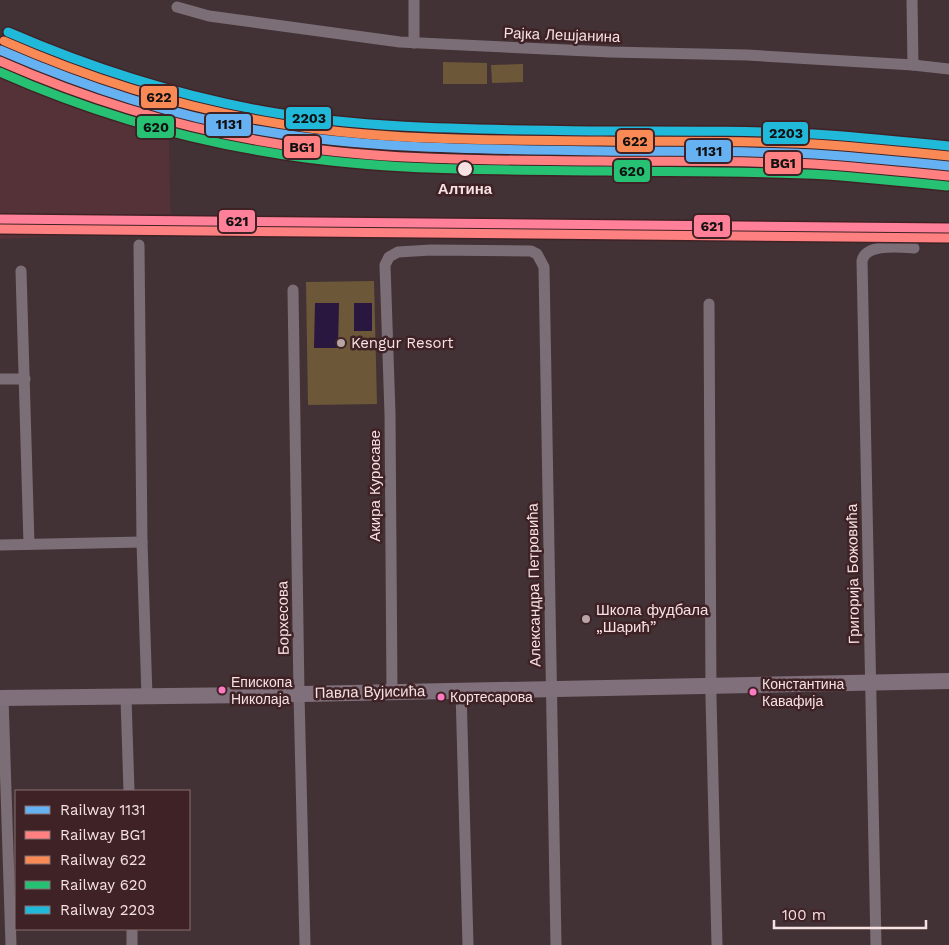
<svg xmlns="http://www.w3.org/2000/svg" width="949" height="945" viewBox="0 0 949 945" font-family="'Work Sans',sans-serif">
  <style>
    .built { fill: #553238 }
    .green { fill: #6c5739 }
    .water { fill: #2a1740 }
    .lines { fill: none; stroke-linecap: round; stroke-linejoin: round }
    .street { stroke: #7c6e77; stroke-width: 11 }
    .secondary { stroke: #80707b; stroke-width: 16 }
    .rail-1-casing { stroke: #3f2226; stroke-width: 12 }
    .rail-2-casing { stroke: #3f2226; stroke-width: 12 }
    .rail-3-casing { stroke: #3f2226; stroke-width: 12 }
    .rail-4-casing { stroke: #3f2226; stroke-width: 12 }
    .rail-5-casing { stroke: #3f2226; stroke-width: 12 }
    .rail-6-casing { stroke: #3f2226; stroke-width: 12 }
    .rail-1 { stroke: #66b1f2; stroke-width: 9 }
    .rail-2 { stroke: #ff8080; stroke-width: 9 }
    .rail-3 { stroke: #f98a56; stroke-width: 9 }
    .rail-4 { stroke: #26c172; stroke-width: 9 }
    .rail-5 { stroke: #20b9da; stroke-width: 9 }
    .rail-6 { stroke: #ff8098; stroke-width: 9 }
    .stop-dot { fill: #f6e1e3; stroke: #3f2226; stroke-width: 2 }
    .poi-dot { fill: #b7a4a6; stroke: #3f2226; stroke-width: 2 }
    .bus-dot { fill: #fe7ac1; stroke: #3f2226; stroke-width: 2 }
    .labels { text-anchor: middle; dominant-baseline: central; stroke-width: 5; stroke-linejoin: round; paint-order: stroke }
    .bus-label { font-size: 14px; fill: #f6e1e3; stroke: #3f2226; text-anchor: start }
    .street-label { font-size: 15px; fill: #f6e1e3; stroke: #3f2226 }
    .stop-label { font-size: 15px; font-weight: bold; fill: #f6e1e3; stroke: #3f2226 }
    .poi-label { font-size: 15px; fill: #f6e1e3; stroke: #3f2226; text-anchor: start }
    .line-badge { stroke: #3f2226; stroke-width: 2 }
    .pale-badge-label { font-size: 14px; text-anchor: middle; font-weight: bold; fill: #111 }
  </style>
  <rect width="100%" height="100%" fill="#433235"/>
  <path class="built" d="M0 39 47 61 168 99 171 234 124 233 0 239Z"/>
  <g class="green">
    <path d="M443 62 487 63V84H443Z"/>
    <path d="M523 64V82L492 83 491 65Z"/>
    <path d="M374 281 377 404 308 405 306 282Z"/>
  </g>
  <g class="water">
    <path d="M315 303H339L338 348H314Z"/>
    <rect x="354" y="303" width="18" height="28"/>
  </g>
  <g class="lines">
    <g class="street">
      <path d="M912 0 913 65"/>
      <path d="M177 7 209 16 400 42 610 52 747 55 913 65 949 69"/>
      <path d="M414 43V0"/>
      <path d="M139 245 142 542 147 697"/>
      <path d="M21 271 29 544"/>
      <path d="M293 290 299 694 305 945"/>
      <path d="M709 304 711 697 717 945"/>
      <path d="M0 379H25"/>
      <path d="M0 545 142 542"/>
      <path d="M392 691 390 414 385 265 389 257 398 252 431 250 531 251 537 254 544 267 556 945"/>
      <path d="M461 691 468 945"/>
      <path d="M3 698 11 945"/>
      <path d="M126 698 129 791"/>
      <path d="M132 929V945"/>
      <path d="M876 945 862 261C865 243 901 247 914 248"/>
    </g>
    <path class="secondary" d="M0 698 254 695 949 681"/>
    <g class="rail-1-casing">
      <path id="rail-1" d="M0 50C85 87 172 116 263 131 375 150 488 149 601 151 677 152 753 150 828 155 869 158 909 162 949 166"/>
    </g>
    <g class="rail-2-casing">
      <g id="rail-2">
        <path d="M0 61C98 104 200 134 306 148 403 161 502 160 600 161 676 162 752 160 828 165 868 168 908 172 948 176"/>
        <path d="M0 229 949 238"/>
      </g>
    </g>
    <g class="rail-3-casing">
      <path id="rail-3" d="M4 41C102 84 203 114 309 128 406 141 504 140 602 141 678 142 754 140 829 145 869 148 909 152 949 156"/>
    </g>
    <g class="rail-4-casing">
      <path id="rail-4" d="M0 72C97 115 200 144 306 158 405 171 505 170 605 171 679 172 753 171 827 175 867 178 907 182 947 186"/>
    </g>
    <g class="rail-5-casing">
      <path id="rail-5" d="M8 32C91 68 175 95 264 111 371 130 481 129 590 131 669 131 750 130 829 135 869 138 909 142 949 146"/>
    </g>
    <g class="rail-6-casing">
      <path id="rail-6" d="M0 219 949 228"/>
    </g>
    <use href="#rail-1" class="rail-1"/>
    <use href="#rail-2" class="rail-2"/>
    <use href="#rail-3" class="rail-3"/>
    <use href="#rail-4" class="rail-4"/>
    <use href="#rail-5" class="rail-5"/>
    <use href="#rail-6" class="rail-6"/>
  </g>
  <circle class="stop-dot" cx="465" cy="169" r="8"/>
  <g class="poi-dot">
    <circle cx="341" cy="343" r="5"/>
    <circle cx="586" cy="619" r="5"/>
  </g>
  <g class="bus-dot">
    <circle cx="222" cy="690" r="4.5"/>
    <circle cx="753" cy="692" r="4.5"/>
    <circle cx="441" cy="697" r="4.5"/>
  </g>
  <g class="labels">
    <g class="bus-label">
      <text x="231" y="682">Епископа<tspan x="231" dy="17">Николаја</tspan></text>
      <text x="762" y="684">Константина<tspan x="762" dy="17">Кавафија</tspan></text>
      <text x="450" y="697">Кортесарова</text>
    </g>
    <g class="street-label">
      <text transform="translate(562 35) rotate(2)">Рајка Лешјанина</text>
      <text transform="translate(375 486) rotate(-90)">Акира Куросаве</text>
      <text transform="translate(853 574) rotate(-91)">Григорија Божовића</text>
      <text transform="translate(534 585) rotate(-91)">Александра Петровића</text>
      <text transform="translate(283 618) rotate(-91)">Борхесова</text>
      <text transform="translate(370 692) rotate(-1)">Павла Вујисића</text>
    </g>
    <g class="stop-label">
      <text x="465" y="189">Алтина</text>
    </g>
    <g class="poi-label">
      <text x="351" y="343">Kengur Resort</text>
      <text x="596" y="610">Школа фудбала<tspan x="596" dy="17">„Шарић”</tspan></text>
    </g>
  </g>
  <g class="line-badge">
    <rect x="140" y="85" width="38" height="24" rx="5" fill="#f98a56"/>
    <rect x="285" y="106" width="47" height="24" rx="5" fill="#20b9da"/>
    <rect x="205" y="113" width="47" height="24" rx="5" fill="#66b1f2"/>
    <rect x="136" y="115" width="39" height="24" rx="5" fill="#26c172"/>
    <rect x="762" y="121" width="47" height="24" rx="5" fill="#20b9da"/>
    <rect x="616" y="129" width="38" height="24" rx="5" fill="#f98a56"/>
    <rect x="283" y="135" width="38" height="24" rx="5" fill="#ff8080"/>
    <rect x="685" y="139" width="47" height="24" rx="5" fill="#66b1f2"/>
    <rect x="764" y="151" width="38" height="24" rx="5" fill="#ff8080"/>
    <rect x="613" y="159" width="38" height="24" rx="5" fill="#26c172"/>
    <rect x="218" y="209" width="38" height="24" rx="5" fill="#ff8098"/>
    <rect x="693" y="214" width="38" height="24" rx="5" fill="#ff8098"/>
  </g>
  <g class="pale-badge-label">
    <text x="159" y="102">622</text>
    <text x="309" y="123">2203</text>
    <text x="229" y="129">1131</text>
    <text x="156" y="132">620</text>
    <text x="786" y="138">2203</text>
    <text x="635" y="146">622</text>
    <text x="302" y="152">BG1</text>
    <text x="709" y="156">1131</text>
    <text x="783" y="168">BG1</text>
    <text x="632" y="176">620</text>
    <text x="237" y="226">621</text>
    <text x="712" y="231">621</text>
  </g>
  <rect x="15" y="790" width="175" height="140" fill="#3f2226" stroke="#886e72"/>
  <rect x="25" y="806" width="25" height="8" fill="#66b1f2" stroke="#886e72"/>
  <text x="60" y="815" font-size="15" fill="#f6e1e3">Railway 1131</text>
  <rect x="25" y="831" width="25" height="8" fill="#ff8080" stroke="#886e72"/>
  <text x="60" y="840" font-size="15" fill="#f6e1e3">Railway BG1</text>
  <rect x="25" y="856" width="25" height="8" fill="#f98a56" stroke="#886e72"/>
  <text x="60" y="865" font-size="15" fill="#f6e1e3">Railway 622</text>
  <rect x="25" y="881" width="25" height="8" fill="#26c172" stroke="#886e72"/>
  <text x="60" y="890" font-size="15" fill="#f6e1e3">Railway 620</text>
  <rect x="25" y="906" width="25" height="8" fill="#20b9da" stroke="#886e72"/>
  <text x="60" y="915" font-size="15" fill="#f6e1e3">Railway 2203</text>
  <path d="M774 920v8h152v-8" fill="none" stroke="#f6e1e3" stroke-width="2.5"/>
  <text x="782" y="920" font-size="15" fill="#f6e1e3" stroke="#3f2226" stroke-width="4" paint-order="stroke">100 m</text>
</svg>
